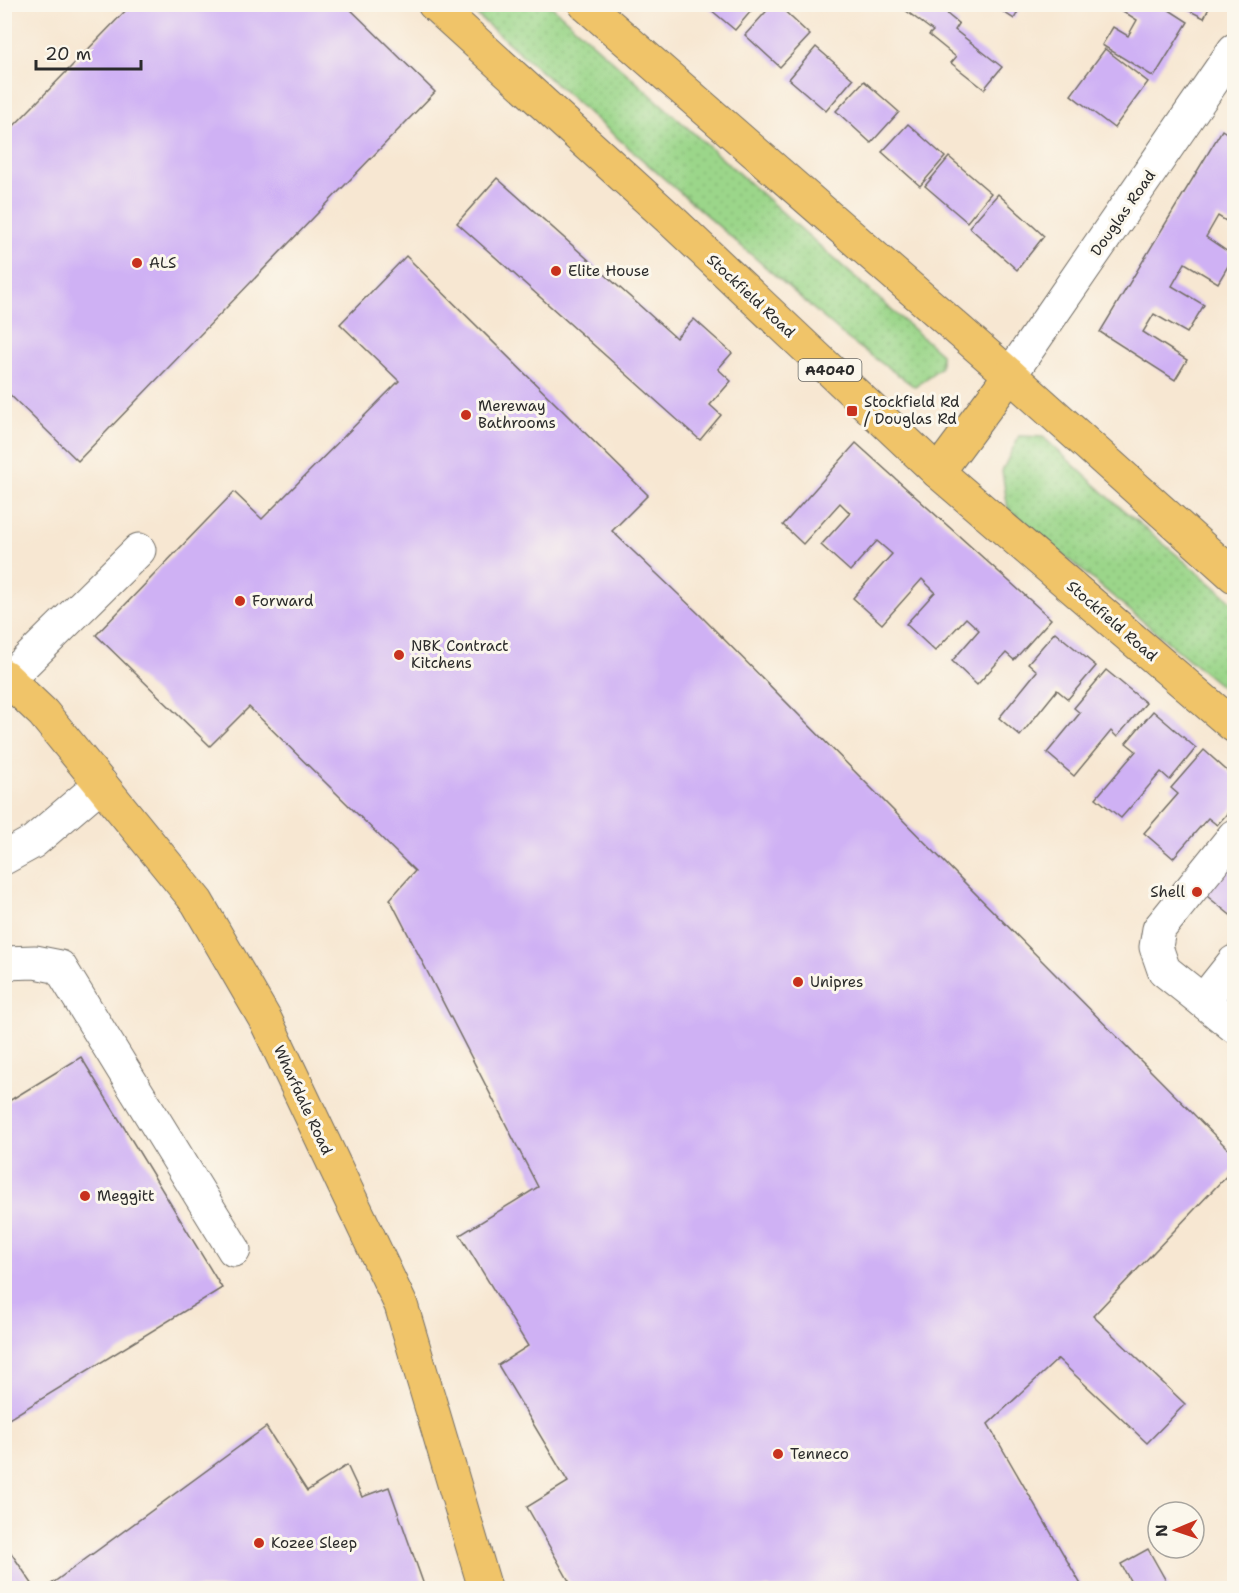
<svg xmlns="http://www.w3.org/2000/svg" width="1239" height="1593" viewBox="0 0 1239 1593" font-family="'Shantell Sans',sans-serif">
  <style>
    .grass { fill: url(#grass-dots); stroke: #63805a; stroke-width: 1.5 }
    .building { fill: #cfb1f4 }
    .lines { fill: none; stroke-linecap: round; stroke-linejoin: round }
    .minor-casing { stroke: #726d65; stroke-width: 35 }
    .major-casing { stroke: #726d65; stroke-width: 35 }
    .minor { stroke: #fff; stroke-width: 33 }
    .major { stroke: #f0c469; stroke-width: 33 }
    .poi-dot { fill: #c8321e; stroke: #fbf7ec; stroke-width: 2 }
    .labels { text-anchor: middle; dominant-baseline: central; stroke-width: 6; stroke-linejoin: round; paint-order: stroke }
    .shield { fill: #fbf7ec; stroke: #696865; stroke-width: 1.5 }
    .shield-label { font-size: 14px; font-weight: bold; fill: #2b2b2b }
    .street-label { font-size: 15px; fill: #2b2b2b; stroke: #fbf7ec }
    .poi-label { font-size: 15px; fill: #2b2b2b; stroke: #fbf7ec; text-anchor: start }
  </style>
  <defs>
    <pattern id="grass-dots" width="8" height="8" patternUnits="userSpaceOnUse" patternTransform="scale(1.5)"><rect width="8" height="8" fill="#9bd68a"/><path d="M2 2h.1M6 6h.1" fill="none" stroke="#86b877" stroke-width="1.8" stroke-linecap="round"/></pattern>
  </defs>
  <rect width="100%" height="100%" fill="#fbf7ec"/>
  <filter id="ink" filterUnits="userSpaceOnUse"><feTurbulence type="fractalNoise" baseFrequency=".0167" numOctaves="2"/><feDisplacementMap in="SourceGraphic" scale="12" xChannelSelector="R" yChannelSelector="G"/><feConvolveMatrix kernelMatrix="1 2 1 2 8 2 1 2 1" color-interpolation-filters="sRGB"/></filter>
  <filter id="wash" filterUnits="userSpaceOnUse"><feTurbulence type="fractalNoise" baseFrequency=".008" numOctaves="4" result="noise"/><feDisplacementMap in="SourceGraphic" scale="24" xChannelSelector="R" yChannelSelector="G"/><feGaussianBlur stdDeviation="1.35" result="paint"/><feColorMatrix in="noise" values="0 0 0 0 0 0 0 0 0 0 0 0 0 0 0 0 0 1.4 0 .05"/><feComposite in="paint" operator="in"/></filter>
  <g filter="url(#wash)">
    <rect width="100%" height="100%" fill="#f7e7d2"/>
    <g class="grass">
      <path d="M465 5H550L941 354V367L915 387 848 339Z"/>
      <path d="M1019 436 1043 437 1115 503 1234 603V697L1008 509 1002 471Z"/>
    </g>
    <g id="blocks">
      <g class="building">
        <path d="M132 4H345L435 92 78 461 4 389V136Z"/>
        <path d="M704 4H757L735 30Z"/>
        <path d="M773 4H777L810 35 780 67 745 35Z"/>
        <path d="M897 4H944L950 10 947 14 959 24 955 30 1002 67 984 89 951 63 956 57 929 35 933 31Z"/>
        <path d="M991 4H1022L1014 19Z"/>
        <path d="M1120 4H1160L1188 22 1154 77 1102 45 1113 27 1128 36 1137 20 1118 8Z"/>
        <path d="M1176 4H1211L1204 18Z"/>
        <path d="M816 47 853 79 826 111 789 79Z"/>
        <path d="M1105 49 1148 82 1114 128 1071 95Z"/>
        <path d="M864 81 899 112 871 143 836 111Z"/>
        <path d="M908 124 945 157 920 186 882 152Z"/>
        <path d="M1222 130 1234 138V226L1218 216 1206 237 1234 256 1218 283 1185 263 1172 286 1204 305 1187 333 1154 314 1143 332 1187 360 1175 380 1100 332Z"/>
        <path d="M949 157 991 193 967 222 925 186Z"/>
        <path d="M497 178 676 338 694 319 732 353 718 369 731 381 710 405 721 415 700 440 457 223Z"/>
        <path d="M998 194 1044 236 1017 270 969 227Z"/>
        <path d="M406 256 648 495 612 531 700 615 1234 1155V1168L1093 1316 1185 1404 1147 1443 1058 1359 988 1424 1083 1588H573L527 1507 568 1482 498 1365 528 1346 460 1235 538 1187 390 899 415 871 249 707 210 746 96 635 234 492 262 519 399 381 340 324Z"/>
        <path d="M856 443 1051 619 1014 660 1006 653 977 685 952 661 979 630 966 618 935 651 906 624 935 592 922 579 882 624 853 598 892 554 877 541 850 571 821 545 850 513 840 503 803 544 783 525Z"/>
        <path d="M1055 632 1096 666 1068 699 1057 690 1020 736 999 718 1037 671 1028 663Z"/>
        <path d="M1106 670 1146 703 1117 737 1111 731 1074 776 1047 753 1080 713 1074 708Z"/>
        <path d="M1153 711 1196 748 1170 780 1161 772 1121 818 1096 798 1136 751 1126 743Z"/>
        <path d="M1204 750 1234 777V806L1217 825 1208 818 1173 858 1144 833 1178 794 1171 788Z"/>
        <path d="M1234 843V918L1197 888Z"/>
        <path d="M81 1057 222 1288 4 1422V1104Z"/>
        <path d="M266 1427 307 1491 347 1465 362 1497 389 1487 425 1588H46Z"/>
        <path d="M5 1544 35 1588H5Z"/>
        <path d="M1148 1549 1170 1588H1134L1121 1564Z"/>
      </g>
    </g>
  </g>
  <g filter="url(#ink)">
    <use href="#blocks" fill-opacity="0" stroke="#726d65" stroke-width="1.5"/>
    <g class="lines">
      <g class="minor-casing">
        <g id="minor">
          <path d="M1010 375 1234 50"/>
          <path d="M8 679 139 550"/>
          <path d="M1234 836 1159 929 1156 947 1164 970 1234 1026"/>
          <path d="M4 858 33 842 101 784"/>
          <path d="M4 963 35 962 60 967 234 1250"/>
          <path d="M1203 1001 1234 962"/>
        </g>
      </g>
      <g class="major-casing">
        <g id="major">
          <path d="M434 4 670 219 938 472 1234 726"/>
          <path d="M585 4 1010 375 1234 576"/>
          <path d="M938 472 1010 375"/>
          <path d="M4 676 43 713 197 902 266 1021 401 1305 485 1588"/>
        </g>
      </g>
      <use href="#minor" class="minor"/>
      <use href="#major" class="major"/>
    </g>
  </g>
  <g class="poi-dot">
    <circle cx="137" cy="263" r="6"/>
    <circle cx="556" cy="271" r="6"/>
    <rect x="846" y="405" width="12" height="12" rx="3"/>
    <circle cx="466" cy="415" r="6"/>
    <circle cx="240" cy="601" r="6"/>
    <circle cx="399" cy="655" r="6"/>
    <circle cx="1197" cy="892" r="6"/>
    <circle cx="798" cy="982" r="6"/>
    <circle cx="85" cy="1196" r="6"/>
    <circle cx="778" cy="1454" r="6"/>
    <circle cx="259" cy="1543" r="6"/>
  </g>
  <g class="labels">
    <rect class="shield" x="798.5" y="359" width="63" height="22" rx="4.5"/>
    <g class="shield-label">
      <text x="830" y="370">A4040</text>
    </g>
    <g class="street-label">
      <text transform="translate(1123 213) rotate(-55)">Douglas Road</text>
      <text transform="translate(751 296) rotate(43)">Stockfield Road</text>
      <text transform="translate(1112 621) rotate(41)">Stockfield Road</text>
      <text transform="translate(303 1100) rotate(65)">Wharfdale Road</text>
    </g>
    <g class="poi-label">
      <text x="149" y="263">ALS</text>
      <text x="568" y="271">Elite House</text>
      <text x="864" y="402">Stockfield Rd<tspan x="864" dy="17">/ Douglas Rd</tspan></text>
      <text x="478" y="406">Mereway<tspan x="478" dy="17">Bathrooms</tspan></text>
      <text x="252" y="601">Forward</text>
      <text x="411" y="646">NBK Contract<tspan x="411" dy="17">Kitchens</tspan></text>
      <text x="1185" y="892" text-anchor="end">Shell</text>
      <text x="810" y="982">Unipres</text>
      <text x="97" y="1196">Meggitt</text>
      <text x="790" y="1454">Tenneco</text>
      <text x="271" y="1543">Kozee Sleep</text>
    </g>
  </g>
  <rect width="1239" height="1593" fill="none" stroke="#fbf7ec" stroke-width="24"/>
  <g transform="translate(1176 1530) rotate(268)"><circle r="28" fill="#fbf7ec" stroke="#a8a59f" stroke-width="1.5"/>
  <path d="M0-4.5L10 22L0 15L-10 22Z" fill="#c8321e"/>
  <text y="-9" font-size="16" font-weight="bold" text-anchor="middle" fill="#2b2b2b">N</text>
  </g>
  <path d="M36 60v9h105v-9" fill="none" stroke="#2b2b2b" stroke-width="3"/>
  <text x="45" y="60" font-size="18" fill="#2b2b2b" stroke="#fbf7ec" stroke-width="4.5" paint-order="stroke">20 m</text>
</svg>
